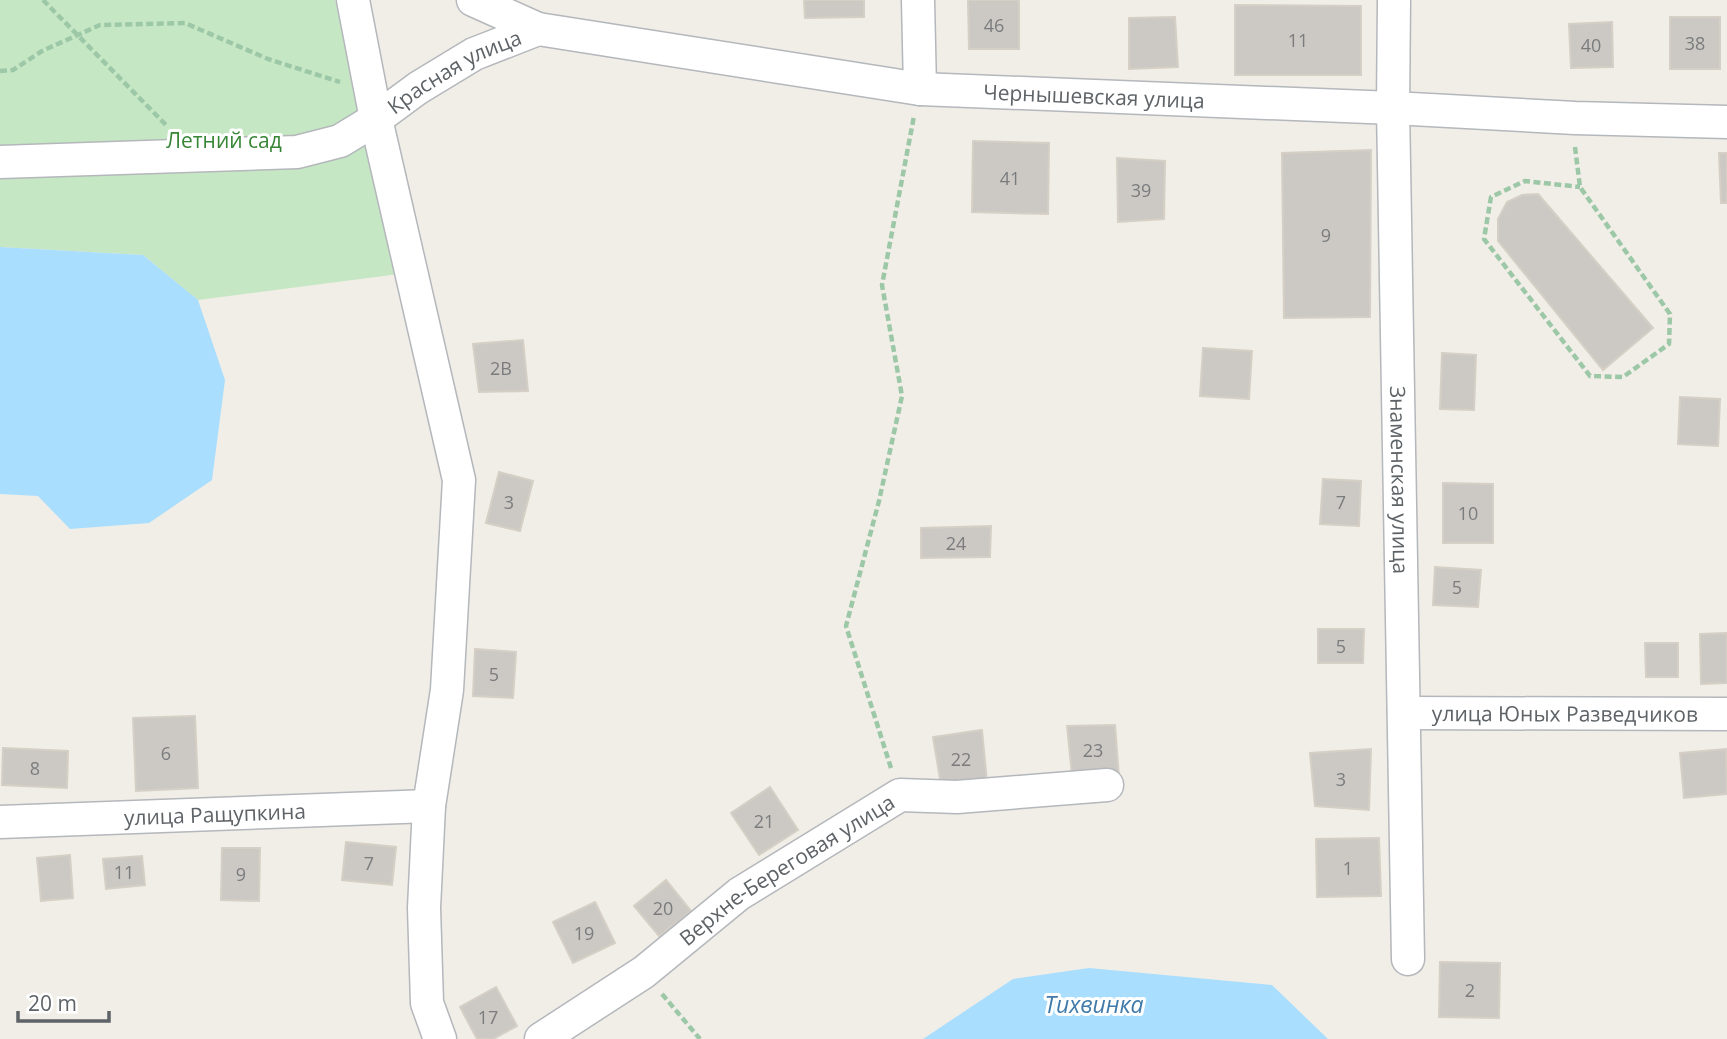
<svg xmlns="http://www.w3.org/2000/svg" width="1727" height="1039" viewBox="0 0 1727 1039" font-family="'Open Sans',sans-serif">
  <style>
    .green { fill: #c6e7c4 }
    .water { fill: #a9defe }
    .building { fill: #ccc9c4; stroke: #d5cfc5; stroke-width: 2 }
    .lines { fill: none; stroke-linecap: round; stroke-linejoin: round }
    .minor-casing { stroke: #b4b7bb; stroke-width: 35 }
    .path { stroke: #9dc8a7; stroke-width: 4.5; stroke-dasharray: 7 3.5; stroke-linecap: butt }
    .minor { stroke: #fff; stroke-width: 32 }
    .labels { text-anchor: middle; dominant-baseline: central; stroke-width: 6; stroke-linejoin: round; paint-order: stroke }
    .number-label { font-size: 18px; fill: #7a7c7e }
    .street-label { font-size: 21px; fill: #5e6367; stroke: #fff }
    .park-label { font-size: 21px; fill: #378636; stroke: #fff }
    .water-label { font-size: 23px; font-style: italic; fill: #417aa9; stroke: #fff }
  </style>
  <rect width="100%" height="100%" fill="#f0eee7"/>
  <path class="green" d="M0 0H335L399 274 198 300 143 255 0 247Z"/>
  <g class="water">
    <path d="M0 247 143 255 198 300 225 380 212 480 149 523 70 529 38 496 0 494Z"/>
    <path d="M1089 968 1272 985 1328 1039H923L1013 979Z"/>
  </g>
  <g class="building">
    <path d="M804 0H864V17L805 18Z"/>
    <path d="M968 0H1019V49H969Z"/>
    <path d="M1235 5 1361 6V75H1235Z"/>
    <path d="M1175 17 1178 67 1129 69V18Z"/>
    <rect x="1670" y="17" width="50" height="52"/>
    <path d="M1612 22 1613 67 1571 68 1569 24Z"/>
    <path d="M973 141 1049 143 1048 214 972 212Z"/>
    <path d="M1371 150 1370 317 1284 318 1282 153Z"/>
    <path d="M1719 153H1727V203H1721Z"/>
    <path d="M1117 158 1165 161 1164 219 1118 222Z"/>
    <path d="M1538 194 1653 328 1603 370 1498 241V219L1507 202 1522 195Z"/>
    <path d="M523 340 528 391 479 392 473 344Z"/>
    <path d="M1203 348 1252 351 1249 399 1200 396Z"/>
    <path d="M1442 353 1476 355 1474 410 1440 409Z"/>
    <path d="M1680 397 1720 399 1718 446 1678 444Z"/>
    <path d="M499 472 533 481 520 531 486 523Z"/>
    <path d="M1323 479 1361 481 1359 526 1320 524Z"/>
    <path d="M1443 483 1493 484V543H1443Z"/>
    <path d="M991 526 990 557 921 558V528Z"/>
    <path d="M1435 567 1481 570 1478 607 1433 605Z"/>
    <path d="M1318 629H1364L1363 663H1318Z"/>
    <path d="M1727 633V683L1701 684 1700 634Z"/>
    <path d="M1645 643H1678V677H1646Z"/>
    <path d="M475 649 516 652 513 698 473 696Z"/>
    <path d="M195 716 198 788 136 791 133 718Z"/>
    <path d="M1115 725 1119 777 1072 775 1067 726Z"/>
    <path d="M982 730 987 782 941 785 933 737Z"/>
    <path d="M3 748 68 751 67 788 2 785Z"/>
    <path d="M1371 749 1369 810 1315 806 1310 753Z"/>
    <path d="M1726 749 1727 794 1684 798 1680 753Z"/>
    <path d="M770 787 798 830 759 855 731 813Z"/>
    <path d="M1379 838 1381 896 1317 897 1316 839Z"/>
    <path d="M346 842 396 847 392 885 342 880Z"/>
    <path d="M222 848H260L259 901 221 900Z"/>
    <path d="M70 855 73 898 41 901 37 858Z"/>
    <path d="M142 856 145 885 106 889 103 859Z"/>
    <path d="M666 880 691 911 659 936 634 906Z"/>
    <path d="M595 902 615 943 573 963 553 922Z"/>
    <path d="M1440 962 1500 963 1499 1018 1439 1017Z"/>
    <path d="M496 987 517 1026 493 1039H477L460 1007Z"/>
  </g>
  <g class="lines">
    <g class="minor-casing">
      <g id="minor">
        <path d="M353 0 376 119 459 480 447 690 429 806 424 908 427 1003 440 1039"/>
        <path id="s1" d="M473 0 538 29 920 89 1393 108 1575 118 1727 122"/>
        <path d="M918 0 920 89"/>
        <path id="s2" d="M1394 0 1393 108 1408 959"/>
        <path id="s3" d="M0 162 297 152 340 141 376 119 418 88 474 54 538 29"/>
        <path id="s4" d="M1404 713 1727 714"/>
        <path id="s5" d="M0 822 429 806"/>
        <path id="s6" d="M541 1039 644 972 739 894 900 795 957 797 1107 785"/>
      </g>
    </g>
    <g class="path">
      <path d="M43 0 166 125"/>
      <path d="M0 71 13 70 42 51 100 25 185 23 268 59 340 82"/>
      <path d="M1575 147 1580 187 1670 314 1669 344 1623 377 1590 376 1484 239 1491 197 1525 181 1580 187"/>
      <path d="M891 768 846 626 879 501 902 396 882 285 914 116"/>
      <path d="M662 994 700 1039"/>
    </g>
    <use href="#minor" class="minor"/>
  </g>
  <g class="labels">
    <g class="number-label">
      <text x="994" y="25">46</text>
      <text x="1298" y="40">11</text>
      <text x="1695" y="43">38</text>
      <text x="1591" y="45">40</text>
      <text x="1010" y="178">41</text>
      <text x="1141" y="190">39</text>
      <text x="1326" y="235">9</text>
      <text x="501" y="368">2В</text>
      <text x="509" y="502">3</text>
      <text x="1341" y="502">7</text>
      <text x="1468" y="513">10</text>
      <text x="956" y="543">24</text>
      <text x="1457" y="587">5</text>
      <text x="1341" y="646">5</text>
      <text x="494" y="674">5</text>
      <text x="1093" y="750">23</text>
      <text x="166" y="753">6</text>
      <text x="961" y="759">22</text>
      <text x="35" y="768">8</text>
      <text x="1341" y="779">3</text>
      <text x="764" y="821">21</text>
      <text x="369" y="863">7</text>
      <text x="1348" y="868">1</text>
      <text x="124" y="872">11</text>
      <text x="241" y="874">9</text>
      <text x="663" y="908">20</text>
      <text x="584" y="933">19</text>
      <text x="1470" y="990">2</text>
      <text x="488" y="1017">17</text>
    </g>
    <g class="street-label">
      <text stroke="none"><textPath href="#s3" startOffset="476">Красная улица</textPath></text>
      <text stroke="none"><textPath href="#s1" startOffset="632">Чернышевская улица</textPath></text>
      <text stroke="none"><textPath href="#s2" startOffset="480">Знаменская улица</textPath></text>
      <text stroke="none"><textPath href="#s4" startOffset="161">улица Юных Разведчиков</textPath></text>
      <text stroke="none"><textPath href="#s5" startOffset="215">улица Ращупкина</textPath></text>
      <text stroke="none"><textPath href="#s6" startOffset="299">Верхне-Береговая улица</textPath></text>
    </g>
    <g class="park-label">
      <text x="224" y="140">Летний сад</text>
    </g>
    <g class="water-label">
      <text x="1094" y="1004">Тихвинка</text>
    </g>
  </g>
  <path d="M18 1011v10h91v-10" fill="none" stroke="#5e6367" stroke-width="3.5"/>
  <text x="28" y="1011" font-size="21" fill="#5e6367" stroke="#ffffff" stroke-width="5" paint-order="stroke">20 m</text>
</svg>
